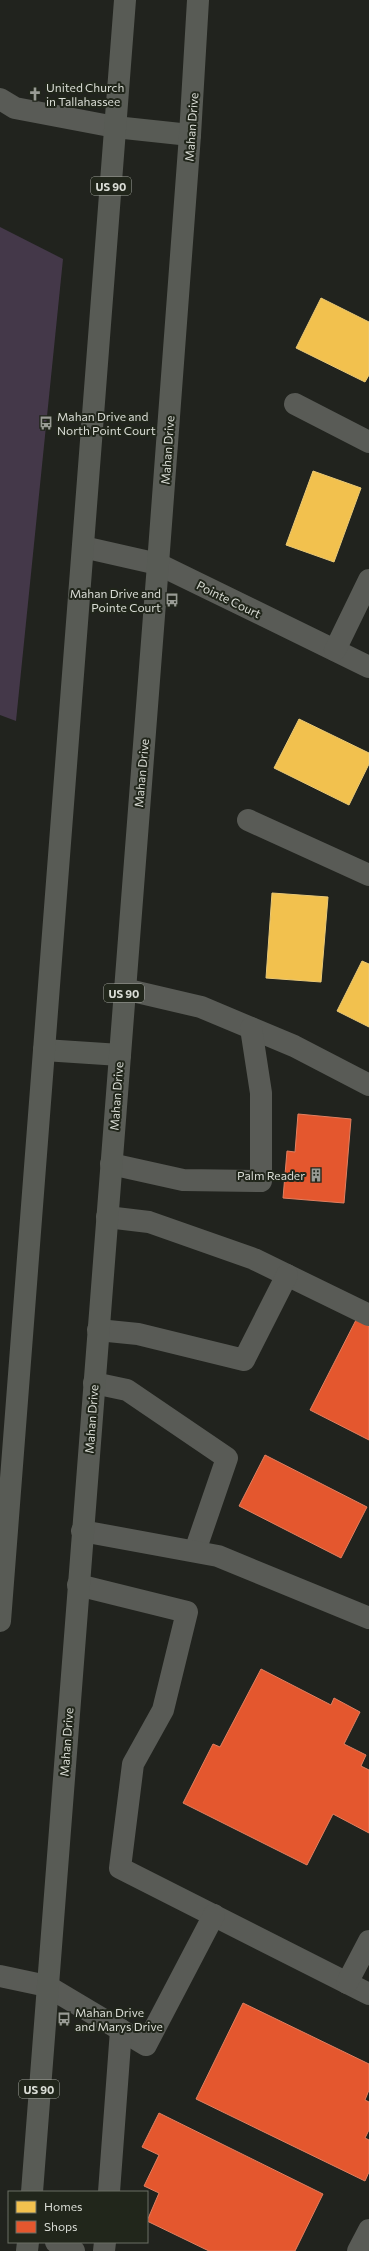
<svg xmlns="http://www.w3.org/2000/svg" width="369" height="2251" viewBox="0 0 369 2251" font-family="Commissioner,sans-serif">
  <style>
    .green { fill: #443849 }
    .homes { fill: #f2c14e; stroke: #eac976 }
    .shops { fill: #e4572e; stroke: #e17f60 }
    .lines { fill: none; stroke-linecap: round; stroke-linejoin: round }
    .minor { stroke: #595b56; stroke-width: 22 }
    .major { stroke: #585b55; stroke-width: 22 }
    .labels { text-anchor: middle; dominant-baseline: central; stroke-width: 4; stroke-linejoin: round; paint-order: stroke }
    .shield { fill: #21261b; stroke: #a2a59d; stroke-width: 1 }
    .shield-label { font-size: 11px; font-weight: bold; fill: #d9dcd5 }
    .poi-label { font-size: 12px; fill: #d9dcd5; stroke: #21261b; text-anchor: start }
    .street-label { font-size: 12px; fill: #d9dcd5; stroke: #21261b }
  </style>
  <rect width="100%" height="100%" fill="#21231e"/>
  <path class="green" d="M0 227 63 259 16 721 0 715Z"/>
  <g class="homes">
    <path d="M321 298 369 322V375L365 382 296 348Z"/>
    <path d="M313 471 361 488 334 562 286 545Z"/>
    <path d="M299 719 369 753V764L349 805 274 768Z"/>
    <path d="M272 893 328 897 321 982 266 978Z"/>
    <path d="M362 961 369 964V1027L337 1011Z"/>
  </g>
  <g class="shops">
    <path d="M298 1114 351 1119 344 1203 283 1198 287 1151 295 1152Z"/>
    <path d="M356 1320 369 1326V1440L310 1410Z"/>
    <path d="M265 1455 367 1507 341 1558 239 1506Z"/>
    <path d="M261 1669 331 1705 334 1698 360 1712 344 1744 366 1755 361 1766 369 1770V1833L333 1814 307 1865 183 1803 213 1744 220 1747Z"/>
    <path d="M243 2003 369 2064V2090L365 2100 369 2102V2130L365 2138 369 2140V2172L365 2181 196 2099Z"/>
    <path d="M159 2113 323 2194 295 2251H209L147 2221 159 2193 144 2186 159 2155 142 2147Z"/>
  </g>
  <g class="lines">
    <g class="minor">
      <path d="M0 99 15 108 115 127"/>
      <path d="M295 404 369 442"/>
      <path d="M83 547 158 564 369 667"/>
      <path d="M335 650 369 580"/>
      <path d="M248 820 369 875"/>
      <path d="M124 989 201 1007 294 1046 369 1085"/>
      <path d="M111 1164 183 1180 261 1181V1093L251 1028"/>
      <path d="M107 1217 149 1222 254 1259 369 1315"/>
      <path d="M98 1330 138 1334 244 1360 287 1275"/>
      <path d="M94 1383 127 1390 227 1458 195 1551"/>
      <path d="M82 1531 218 1556 369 1618"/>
      <path d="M78 1585 187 1612 163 1710 133 1764 120 1868 369 1994"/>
      <path d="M0 1976 47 1986 146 2045 214 1915"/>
      <path d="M347 1983 369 1941"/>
      <path d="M109 2192 121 2030"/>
      <path d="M56 2242 74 2251"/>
      <path d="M104 2251 105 2242"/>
      <path d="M358 2251 369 2230"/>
    </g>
    <g class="major">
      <path d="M115 127 190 135"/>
      <path d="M44 1050 120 1055"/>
      <path d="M0 1621 125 0"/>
      <path d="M32 2192 158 564 190 135 198 0"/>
      <path d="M27 2251 28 2242"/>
    </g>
  </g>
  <defs>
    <g id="church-bare" transform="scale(1.08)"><path d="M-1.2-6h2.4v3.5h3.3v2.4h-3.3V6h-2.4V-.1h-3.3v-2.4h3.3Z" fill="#999b95" stroke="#21261b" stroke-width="2.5" paint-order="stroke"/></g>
    <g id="bus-bare" transform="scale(1.08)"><path d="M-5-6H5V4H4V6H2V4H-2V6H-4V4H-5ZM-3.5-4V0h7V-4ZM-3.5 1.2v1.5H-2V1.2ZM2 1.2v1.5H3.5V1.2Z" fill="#999b95" stroke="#21261b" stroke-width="2.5" paint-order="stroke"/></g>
    <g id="building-bare" transform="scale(1.08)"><path d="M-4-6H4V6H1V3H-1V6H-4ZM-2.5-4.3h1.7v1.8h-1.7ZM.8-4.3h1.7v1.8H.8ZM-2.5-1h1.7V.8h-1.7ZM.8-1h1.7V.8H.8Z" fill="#999b95" stroke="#21261b" stroke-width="2.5" paint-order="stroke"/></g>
  </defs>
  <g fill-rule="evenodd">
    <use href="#church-bare" x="35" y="94"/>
    <use href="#bus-bare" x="46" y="423"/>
    <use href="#bus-bare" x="172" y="600"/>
    <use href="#building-bare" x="316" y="1175"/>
    <use href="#bus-bare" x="64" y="2019"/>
  </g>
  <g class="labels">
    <g class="shield">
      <rect x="91" y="177" width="40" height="18" rx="3"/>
      <rect x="104" y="984" width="40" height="18" rx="3"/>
      <rect x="19" y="2080" width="40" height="18" rx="3"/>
    </g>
    <g class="shield-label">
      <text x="111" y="186">US 90</text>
      <text x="124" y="993">US 90</text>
      <text x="39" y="2089">US 90</text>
    </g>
    <g class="poi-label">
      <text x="46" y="87">United Church<tspan x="46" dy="14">in Tallahassee</tspan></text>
      <text x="57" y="416">Mahan Drive and<tspan x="57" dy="14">North Point Court</tspan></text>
      <text x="161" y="593" text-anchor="end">Mahan Drive and<tspan x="161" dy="14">Pointe Court</tspan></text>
      <text x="305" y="1175" text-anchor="end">Palm Reader</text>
      <text x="75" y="2012">Mahan Drive<tspan x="75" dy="14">and Marys Drive</tspan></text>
    </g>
    <g class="street-label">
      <text transform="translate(191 127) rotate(-86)">Mahan Drive</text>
      <text transform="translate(167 450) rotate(-86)">Mahan Drive</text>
      <text transform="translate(229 599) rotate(26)">Pointe Court</text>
      <text transform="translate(141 773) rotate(-85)">Mahan Drive</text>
      <text transform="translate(116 1096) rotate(-86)">Mahan Drive</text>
      <text transform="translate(91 1419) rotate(-86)">Mahan Drive</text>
      <text transform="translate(66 1742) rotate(-86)">Mahan Drive</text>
    </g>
  </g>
  <rect x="8" y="2191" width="140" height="52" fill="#21261b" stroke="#6b6f65"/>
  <rect x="16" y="2201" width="20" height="12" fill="#f2c14e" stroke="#6b6f65"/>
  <text x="44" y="2211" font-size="12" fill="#d9dcd5">Homes</text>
  <rect x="16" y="2221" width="20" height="12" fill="#e4572e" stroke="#6b6f65"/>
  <text x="44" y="2231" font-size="12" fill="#d9dcd5">Shops</text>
</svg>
